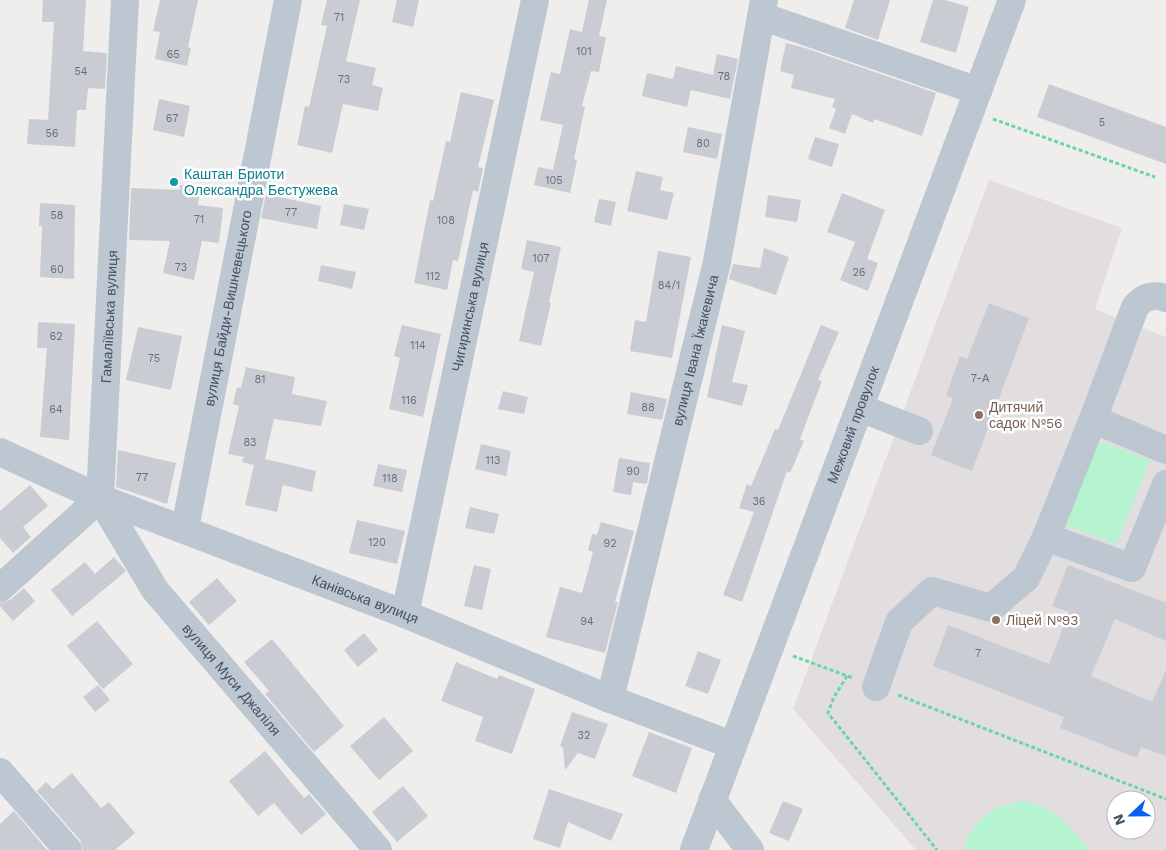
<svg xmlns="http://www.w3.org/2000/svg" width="1166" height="850" viewBox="0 0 1166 850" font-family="'Work Sans',sans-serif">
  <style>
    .education { fill: #e2dedf; fill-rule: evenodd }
    .green { fill: #b6f3d1 }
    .building { fill: #c9ccd3 }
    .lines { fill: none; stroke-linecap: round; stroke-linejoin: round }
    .path { stroke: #6bd5a6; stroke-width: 3; stroke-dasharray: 4 2.5; stroke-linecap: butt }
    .minor { stroke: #bcc7d1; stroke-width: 28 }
    .culture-dot { fill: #0f9aa8; stroke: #fff; stroke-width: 2 }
    .education-dot { fill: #8d6e63; stroke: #fff; stroke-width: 2 }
    .labels { text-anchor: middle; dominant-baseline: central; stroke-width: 5; stroke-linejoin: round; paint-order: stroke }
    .number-label { font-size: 11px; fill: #656f7a }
    .culture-label { font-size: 14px; fill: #0d838f; stroke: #fff; text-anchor: start }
    .street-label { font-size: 14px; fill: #44505d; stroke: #fff }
    .education-label { font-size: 14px; fill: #785e54; stroke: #fff; text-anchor: start }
  </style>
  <rect width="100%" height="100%" fill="#f0eded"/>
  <path class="education" d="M989 180 1122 228 1095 309 1166 337V850H916L793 709ZM1116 800H1146V830H1116Z"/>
  <g class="green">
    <path d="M1096 440 1150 460 1117 544 1063 525Z"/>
    <path d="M1023 801C1062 810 1065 822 1090 850H964C967 832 983 813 1000 806 1007 803 1016 803 1023 801Z"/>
  </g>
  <g class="building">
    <path d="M43 0H86L83 51 107 53 105 89 88 88 86 110H77L75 147 27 144 29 119 48 120 54 22H42Z"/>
    <path d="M160 0H198L188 47 191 48 187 66 155 59 160 32 153 31Z"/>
    <path d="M327 0H360L346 61 376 68 372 85 383 88 378 111 343 104 332 153 297 145 305 106 309 107 327 26 321 25Z"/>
    <path d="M397 0H419L413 27 392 22Z"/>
    <path d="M589 0H607L599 36 606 37 599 72 591 71 582 106 585 107 574 159 577 160 570 193 534 185 538 167 553 170 563 125 540 120 551 72 560 74 570 29 582 32Z"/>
    <path d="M854 0H890L878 40 845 28Z"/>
    <path d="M933 0H945L969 7 956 53 920 42Z"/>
    <path d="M786 43 805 48 936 93 922 136 874 119 873 123 852 114 845 134 829 128 836 109 832 107 835 99 791 88 794 75 780 71Z"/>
    <path d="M717 54 738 59 730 99 691 90 687 107 642 96 647 73 673 79 676 66 713 75Z"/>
    <path d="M1049 84 1166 127V164L1037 117Z"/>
    <path d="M461 92 494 100 478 167 483 168 478 192 473 190 458 261 453 260 447 290 414 283 430 200 433 201 446 141 450 142Z"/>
    <path d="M159 99 190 106 184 137 153 130Z"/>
    <path d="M688 127 722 134 717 159 683 152Z"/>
    <path d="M815 137 839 144 832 167 808 159Z"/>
    <path d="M636 171 663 177 660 190 674 193 667 220 627 211Z"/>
    <path d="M180 185 200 188 198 205 223 208 219 243 202 241 194 280 163 273 170 241 129 240 131 188 180 190Z"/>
    <path d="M842 193 885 210 867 259 878 263 868 291 840 280 855 242 827 232Z"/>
    <path d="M266 194 321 206 317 229 261 218Z"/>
    <path d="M768 195 801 200 797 222 765 217Z"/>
    <path d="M599 199 616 202 611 226 594 222Z"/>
    <path d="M40 203 75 205 74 279 40 277 42 226H39Z"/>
    <path d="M344 204 369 209 364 230 340 225Z"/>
    <path d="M527 240 561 247 549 303H551L541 346 519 341 534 272 521 269Z"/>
    <path d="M764 248 789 257 776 295 729 279 733 264 760 268Z"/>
    <path d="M658 251 691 257 672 358 630 351 635 320 646 322Z"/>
    <path d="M321 265 356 272 352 289 318 281Z"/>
    <path d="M989 303 1029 318 972 471 931 455 953 398 946 396 960 356 967 359Z"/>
    <path d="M38 322 75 324 69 440 40 437 47 348H37Z"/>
    <path d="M402 325 441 334 423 417 389 409 400 358 394 356Z"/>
    <path d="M722 325 745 331 732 382 748 385 742 406 707 397Z"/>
    <path d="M821 325 839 332 818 380 822 381 800 439 804 441 790 473 787 471 742 602 723 595 754 512 739 508 747 484 751 486 775 429 778 430Z"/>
    <path d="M138 327 182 336 171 390 126 380Z"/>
    <path d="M246 367 295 377 292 394 327 401 321 426 274 419 265 459 316 471 312 492 283 485 277 512 245 505 254 465 242 462 244 457 228 454 239 406 233 404 237 387 241 388Z"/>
    <path d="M503 391 528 397 524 414 498 409Z"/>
    <path d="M631 392 667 399 662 420 627 414Z"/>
    <path d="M481 444 511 451 506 476 475 469Z"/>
    <path d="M118 450 176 463 167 504 116 487Z"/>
    <path d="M619 458 650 463 647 484 633 482 631 495 613 492Z"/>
    <path d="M378 464 407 470 402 492 373 486Z"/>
    <path d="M30 485 48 506 23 527 31 537 13 553 0 538V511Z"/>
    <path d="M470 507 499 514 494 534 465 528Z"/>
    <path d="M357 520 405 531 397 564 349 553Z"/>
    <path d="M601 522 634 531 615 602H618L605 653 546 637 560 587 582 593 593 552 588 550 592 534 597 535Z"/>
    <path d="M114 557 126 571 72 616 51 590 85 562 95 574Z"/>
    <path d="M474 565 491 569 482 610 464 606Z"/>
    <path d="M1068 565 1166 603V641L1115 619 1091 676 1152 702 1166 670V756L1141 747 1137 758 1060 728 1064 717 933 666 948 625 1049 664 1069 612 1052 606Z"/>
    <path d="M217 578 237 601 209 625 189 602Z"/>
    <path d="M24 588 35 601 13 621 0 606V603L10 600Z"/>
    <path d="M97 621 133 664 103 689 67 646Z"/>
    <path d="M364 633 378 650 358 667 344 650Z"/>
    <path d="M272 639 344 726 314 752 265 694 269 691 244 662Z"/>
    <path d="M698 651 721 660 708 694 685 686Z"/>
    <path d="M456 662 497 679 499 675 535 689 512 754 475 741 483 717 441 701Z"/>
    <path d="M98 685 110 700 95 712 83 697Z"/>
    <path d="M572 712 608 724 595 759 578 753 565 770 563 747 560 746Z"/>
    <path d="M384 717 413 751 379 780 350 746Z"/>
    <path d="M649 732 692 748 676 793 632 776Z"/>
    <path d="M265 751 304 798 309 794 326 814 301 835 274 803 258 816 229 781Z"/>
    <path d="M72 773 101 808 109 802 135 833 115 850H83L80 840 37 791 46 782 53 789Z"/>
    <path d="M403 786 428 816 397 842 372 812Z"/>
    <path d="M549 789 623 814 611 841 568 822 560 848 533 839Z"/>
    <path d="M783 801 803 809 789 841 769 833Z"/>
    <path d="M14 811 47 850H0V824Z"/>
  </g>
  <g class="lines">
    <g class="path">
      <path d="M993 119 1155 177"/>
      <path d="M793 656 853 678"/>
      <path d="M847 676 834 697 828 713 937 850"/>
      <path d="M898 695 1166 799"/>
    </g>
    <g class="minor">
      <path d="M761 16 978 91"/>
      <path d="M860 408 919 431"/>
      <path d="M1093 419 1135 307C1144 296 1153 294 1166 298"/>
      <path id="s1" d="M0 452 100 498 405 614 610 699 732 745"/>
      <path id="s2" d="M100 498 155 590 378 850"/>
      <path id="s3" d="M185 528 288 0"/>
      <path d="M1046 537 1093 419 1166 450"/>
      <path id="s4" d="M0 588 100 498 125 0"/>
      <path id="s5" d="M405 614 535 0"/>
      <path d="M876 687 899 622 932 591 991 608 1026 578 1046 537 1132 568 1166 484"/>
      <path id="s6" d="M610 699 717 262 764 0"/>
      <path d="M0 772 68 850"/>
      <path d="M712 800 750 850"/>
      <path id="s7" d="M694 850 1012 0"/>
    </g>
  </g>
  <circle class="culture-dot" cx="174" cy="182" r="5"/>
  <g class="education-dot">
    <circle cx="979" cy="415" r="5"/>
    <circle cx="996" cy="620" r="5"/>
  </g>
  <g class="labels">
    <g class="number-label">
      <text x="339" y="17">71</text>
      <text x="584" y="51">101</text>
      <text x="173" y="54">65</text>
      <text x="81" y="71">54</text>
      <text x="724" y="76">78</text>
      <text x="344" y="79">73</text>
      <text x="172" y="118">67</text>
      <text x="1102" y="122">5</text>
      <text x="52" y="133">56</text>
      <text x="703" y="143">80</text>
      <text x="554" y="180">105</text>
      <text x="291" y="212">77</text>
      <text x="57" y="215">58</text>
      <text x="199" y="219">71</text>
      <text x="446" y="220">108</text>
      <text x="541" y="258">107</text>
      <text x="181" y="267">73</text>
      <text x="57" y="269">60</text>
      <text x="859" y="272">26</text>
      <text x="433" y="276">112</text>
      <text x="669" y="285">84/1</text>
      <text x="56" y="336">62</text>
      <text x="418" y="345">114</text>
      <text x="154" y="358">75</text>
      <text x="980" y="378">7-А</text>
      <text x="260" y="379">81</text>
      <text x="409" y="400">116</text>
      <text x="648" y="407">88</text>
      <text x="56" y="409">64</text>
      <text x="250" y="442">83</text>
      <text x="493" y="460">113</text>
      <text x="633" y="471">90</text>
      <text x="142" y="477">77</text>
      <text x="390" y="478">118</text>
      <text x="759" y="501">36</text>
      <text x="377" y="542">120</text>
      <text x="610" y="543">92</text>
      <text x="587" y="621">94</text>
      <text x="978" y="653">7</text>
      <text x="584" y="735">32</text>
    </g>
    <g class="culture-label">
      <text x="184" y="174">Каштан Бриоти<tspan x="184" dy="16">Олександра Бестужева</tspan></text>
    </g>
    <g class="street-label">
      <text stroke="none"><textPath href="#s5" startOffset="314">Чигиринська вулиця</textPath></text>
      <text stroke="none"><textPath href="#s3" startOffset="224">вулиця Байди-Вишневецького</textPath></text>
      <text stroke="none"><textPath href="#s4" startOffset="316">Гамаліївська вулиця</textPath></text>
      <text stroke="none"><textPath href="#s6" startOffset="359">вулиця Івана Їжакевича</textPath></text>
      <text stroke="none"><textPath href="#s7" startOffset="454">Межовий провулок</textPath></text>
      <text stroke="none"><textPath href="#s1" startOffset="394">Канівська вулиця</textPath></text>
      <text stroke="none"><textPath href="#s2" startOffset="225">вулиця Муси Джаліля</textPath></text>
    </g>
    <g class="education-label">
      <text x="989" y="407">Дитячий<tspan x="989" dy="16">садок №56</tspan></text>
      <text x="1006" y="620">Ліцей №93</text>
    </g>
  </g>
  <g transform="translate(1131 815) rotate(248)"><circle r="24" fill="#ffffff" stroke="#b4b9be"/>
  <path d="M0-4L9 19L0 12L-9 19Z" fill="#0661f2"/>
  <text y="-8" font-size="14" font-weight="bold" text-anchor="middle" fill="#44505d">N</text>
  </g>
</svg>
